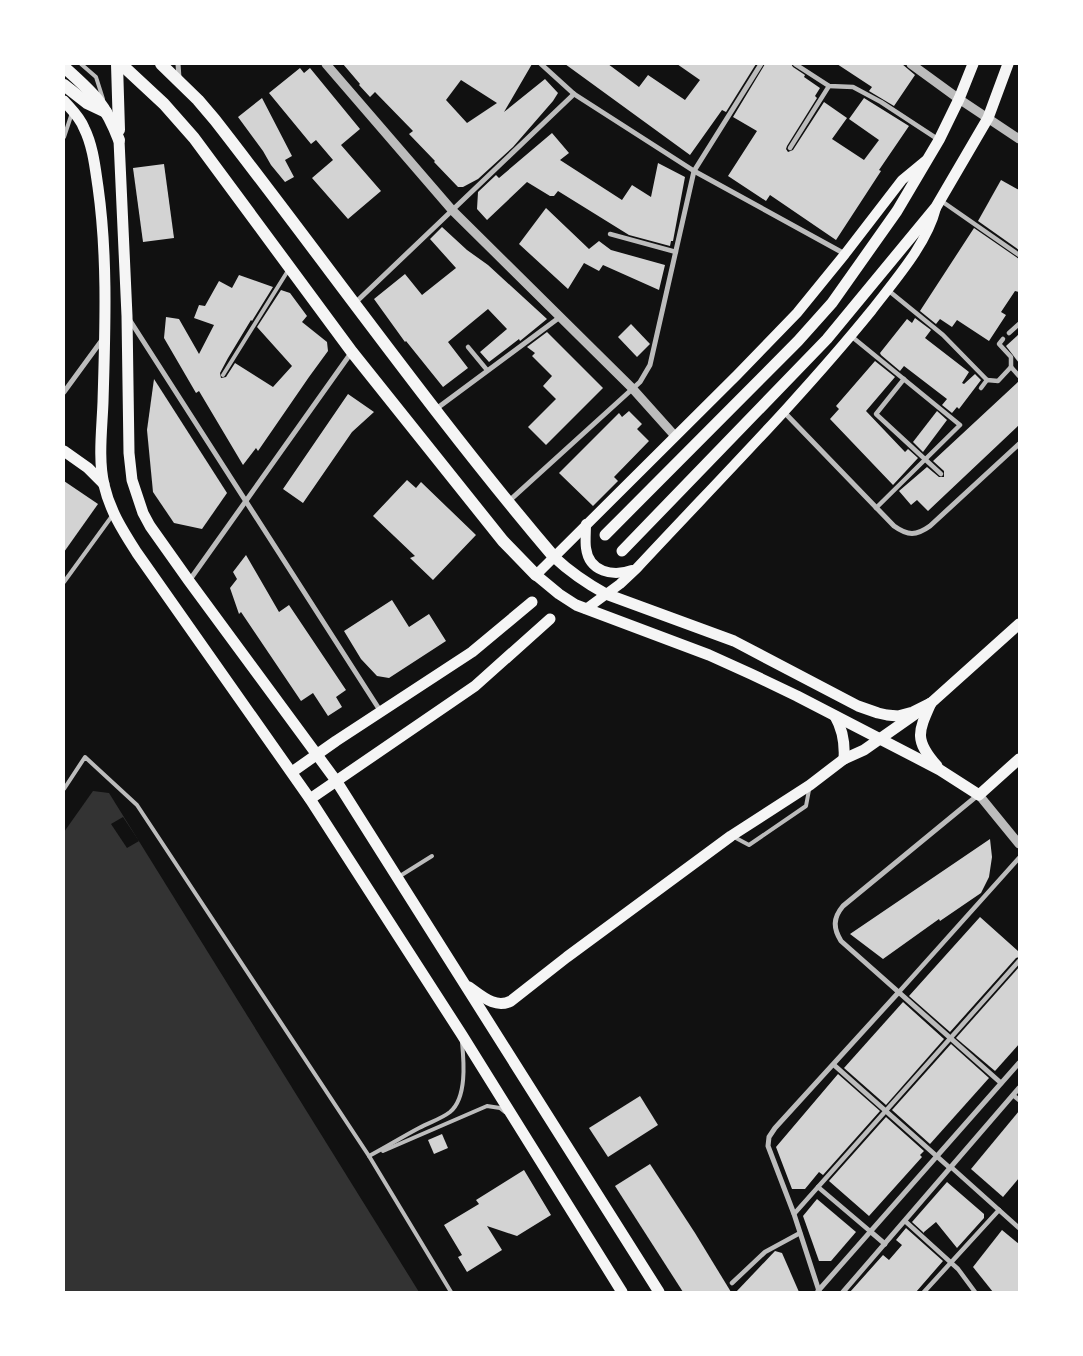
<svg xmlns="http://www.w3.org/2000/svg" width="1083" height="1356" viewBox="0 0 1083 1356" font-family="Signika,sans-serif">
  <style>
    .water { fill: #333 }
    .pier { fill: #111 }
    .building { fill: #d3d3d3; fill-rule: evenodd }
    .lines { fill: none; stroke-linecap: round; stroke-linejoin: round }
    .service { stroke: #bcbcbc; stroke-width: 4 }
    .pedestrian { stroke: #bcbcbc; stroke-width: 4.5 }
    .minor { stroke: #bcbcbc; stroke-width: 5 }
    .tertiary { stroke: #bcbcbc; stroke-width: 9 }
    .secondary { stroke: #f5f5f5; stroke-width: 10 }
    .primary { stroke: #f5f5f5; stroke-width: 11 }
    .trunk { stroke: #f5f5f5; stroke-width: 11 }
    .motorway { stroke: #f5f5f5; stroke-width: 12 }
  </style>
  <rect width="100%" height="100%" fill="#111"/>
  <path class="water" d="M93 791 109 793 419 1292H64V832Z"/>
  <path class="pier" d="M123 817 139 841 127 848 111 824Z"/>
  <g class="building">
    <path d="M343 64H532L504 112 545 79 558 93 553 101 513 147 478 179 463 187H458L434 162 435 161 409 134 413 131 375 92 370 97 359 85 360 84ZM461 80 497 103 467 123 446 100Z"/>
    <path d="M565 64H608L639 87 648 75 685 100 700 80 677 64H756L726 112 722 110 690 155Z"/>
    <path d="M765 64H791L793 67 805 75 804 77 820 88 815 96 817 98 787 146 786 149 788 152 793 150 824 102 847 118 832 139 864 160 879 140 849 119 864 98 909 126 879 170 881 171 836 240 770 195 766 201 728 176 757 131 733 117Z"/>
    <path d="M837 64H902L915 75 894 106 869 91 872 87Z"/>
    <path d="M300 68 304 73 310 68 360 129 341 145 381 191 348 219 312 178 333 160 316 140 311 144 269 93Z"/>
    <path d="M262 98 292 156 285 160 294 177 285 182 271 165 263 151 238 117Z"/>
    <path d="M552 133 569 153 560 160 622 200 632 185 651 197 658 163 685 177 673 241H671L670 246 629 235 558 191 554 196H550L527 182 487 220 477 209 478 192 496 175 499 178Z"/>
    <path d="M164 164 174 238 143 242 133 168Z"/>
    <path d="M1001 180 1019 190V250L978 221Z"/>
    <path d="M546 208 589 249 599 241 611 250 665 265 659 290 603 265 599 271 584 263 568 289 519 244Z"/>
    <path d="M442 227 467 250 488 265 547 319 520 341 519 339 489 362 480 352 507 329 488 309 448 342 468 368 443 387 406 341 405 342 374 299 405 274 422 295 456 268 430 239Z"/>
    <path d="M974 228 1019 259V292L1015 291 1001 312 1006 315 989 341 957 320 952 327 940 319 936 324 920 311Z"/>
    <path d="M239 275 273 287 252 321 251 320 228 358 220 373 221 378 226 377 235 363 273 387 292 366 257 327 281 290 290 293 307 316 302 322 327 342 328 351 309 377 258 451 256 448 243 465 199 391 196 393 164 338 166 317 179 319 199 354 214 325 194 318 199 305 205 306 219 281 232 288Z"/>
    <path d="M915 318 931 330 925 338 969 372 962 383 964 384 975 374 981 380 959 409 957 407 952 413 942 405 947 399 904 366 900 371 881 355 880 353 907 319 912 323Z"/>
    <path d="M631 324 650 344 637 357 618 337Z"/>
    <path d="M547 332 603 388 546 445 528 427 556 399 543 386 552 376 532 356 535 353 527 347Z"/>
    <path d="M1019 334V363L1006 346Z"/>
    <path d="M875 361 895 377 866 411 905 452 908 449 918 458 893 485 830 419 839 409 836 406Z"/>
    <path d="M154 379 227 493 202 529 174 523 153 492 147 430Z"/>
    <path d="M1019 381V425L928 511 917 500 911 505 899 491 927 467 939 477H944V471L933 461Z"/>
    <path d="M348 394 374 412 352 432 303 503 283 489Z"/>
    <path d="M629 411 642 424 637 429 649 441 614 477 618 481 593 506 559 473 619 413 622 417Z"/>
    <path d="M937 411 947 420 923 452 913 442Z"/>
    <path d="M407 480 416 488 421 482 476 535 433 580 410 558 415 556 373 516Z"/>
    <path d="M64 481 98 504 64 552Z"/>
    <path d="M246 555 279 612 289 605 346 690 336 697 342 707 328 716 313 693 301 701 241 612 239 614 230 588 237 579 233 572Z"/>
    <path d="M392 600 409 627 429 614 446 641 389 678 377 676 361 659 344 631Z"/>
    <path d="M990 839 992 857 989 877 981 893 940 921 939 919 883 959 850 934Z"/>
    <path d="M980 917 1019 952V957L1016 958 950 1032 909 996Z"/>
    <path d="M1019 967V1044L995 1071 956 1038Z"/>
    <path d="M903 1002 944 1039 886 1105 844 1068Z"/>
    <path d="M951 1044 989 1078 930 1144 892 1110Z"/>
    <path d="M838 1074 880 1111 823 1175 819 1172 805 1189H792L776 1147Z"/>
    <path d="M640 1096 658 1125 608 1157 589 1128Z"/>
    <path d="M1019 1111V1178L1003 1197 971 1169Z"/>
    <path d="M886 1117 924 1151 920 1155 922 1157 869 1216 829 1181Z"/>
    <path d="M442 1134 448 1148 434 1154 428 1140Z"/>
    <path d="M650 1164 695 1233 731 1292H683L615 1186Z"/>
    <path d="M524 1170 551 1215 517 1236 487 1226 502 1250 467 1272 458 1257 462 1255 444 1225 479 1204 476 1200Z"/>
    <path d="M947 1182 984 1214V1218L957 1248 936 1222 924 1232V1233L912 1222Z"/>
    <path d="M817 1199 856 1232 831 1261H819L803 1216Z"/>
    <path d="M906 1228 943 1261 916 1292H850L883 1255 889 1260 902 1245 896 1240Z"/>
    <path d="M1002 1230 1019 1244V1292H993L973 1267Z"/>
    <path d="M775 1251 782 1253 799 1292H736Z"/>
  </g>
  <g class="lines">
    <g class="service">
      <path d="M81 64 96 77 103 99"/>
      <path d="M64 137 72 113"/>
      <path d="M223 375 289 269"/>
      <path d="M64 582 112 516"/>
      <path d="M64 789 85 757 137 805 369 1156 451 1292"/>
      <path d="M734 837 749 845 806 806 809 790"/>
      <path d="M400 876 432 856"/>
      <path d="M383 1151 487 1106 500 1108 505 1112"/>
      <path d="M369 1156C386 1147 402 1137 419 1128 430 1122 441 1119 450 1112 467 1098 464 1062 462 1042"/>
    </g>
    <g class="pedestrian">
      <path d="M795 64 829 86 853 87 881 102 939 140"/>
      <path d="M790 148 829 86"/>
      <path d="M940 200 1019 255"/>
      <path d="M610 234 676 252"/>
      <path d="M889 291 943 335 987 380"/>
      <path d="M1009 333 1019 324"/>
      <path d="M851 336 960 425 876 508"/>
      <path d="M468 347 487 370"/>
      <path d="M1011 367 1019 376"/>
      <path d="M904 379 876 414 941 474"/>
      <path d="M981 388 987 380 998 381 1011 367V357L999 344 1003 339"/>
      <path d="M898 993 1019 858"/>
      <path d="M1013 1095 1019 1100"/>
      <path d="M951 1167 1019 1228"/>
      <path d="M818 1187 871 1232"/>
      <path d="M794 1214 1019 961"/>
      <path d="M905 1221 958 1269 975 1292"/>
      <path d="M732 1283 765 1252 800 1233"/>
      <path d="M924 1292 999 1210"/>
    </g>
    <g class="minor">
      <path d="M178 64 179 78"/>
      <path d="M541 64 574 94 694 171 845 254"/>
      <path d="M354 304 574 94"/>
      <path d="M129 319 381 712"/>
      <path d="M64 392 102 340"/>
      <path d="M436 409 560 317"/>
      <path d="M783 411 894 526C908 536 916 536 930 526L1019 444"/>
      <path d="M508 502 640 382 650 365 694 171 761 64"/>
      <path d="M189 581 351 353"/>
      <path d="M978 795 843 906C833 918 833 928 841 941L1001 1083"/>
      <path d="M834 1065 950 1168"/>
      <path d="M871 1232 885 1244"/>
      <path d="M818 1291 1019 1063"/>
      <path d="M819 1291 794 1214 768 1146 769 1137 775 1128 898 993"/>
      <path d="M843 1292 1019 1088"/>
    </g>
    <g class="tertiary">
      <path d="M326 64 452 210 632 388 675 436"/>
      <path d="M911 64 959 99 1019 139"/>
      <path d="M979 795 1019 844"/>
    </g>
    <g class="secondary">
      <path d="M586 524C586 532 585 541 586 548 589 572 613 577 632 570"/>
      <path d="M536 575 737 375 797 313 845 254 902 180 925 161"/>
      <path d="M586 609 620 584 637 568C716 483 799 400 872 310 895 280 927 244 936 208"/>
    </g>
    <g class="primary">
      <path d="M605 535 798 341 832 303 897 211 939 140 959 99 973 64"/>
      <path d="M622 551 827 339 936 207 988 118 1008 64"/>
      <path d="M554 557C570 572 586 583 606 594L734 641 858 706 878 713 887 715 898 716 913 712 931 703 1019 624"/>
      <path d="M536 575 559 594 576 605 709 655 751 674 797 696 940 770 979 795 1019 759"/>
      <path d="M931 703C918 732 914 740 937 766"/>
      <path d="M292 772 336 741 472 652 532 602"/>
      <path d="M310 799 475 686 550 619"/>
    </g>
    <g class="trunk">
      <path d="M64 101C71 109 80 117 84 128 93 146 95 167 98 187 108 258 105 331 103 402 102 429 98 459 104 485 110 511 123 531 137 553L310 799 462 1035 622 1292"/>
      <path d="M119 140 127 316 129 453 132 480 143 513 150 526 189 581 337 782 659 1292"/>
      <path d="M64 451 88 468 104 484"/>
      <path d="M835 716C843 730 845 744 844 759"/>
      <path d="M469 987C482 996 495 1009 511 1001L567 957 731 836 810 785 844 759 864 750 931 703"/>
    </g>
    <g class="motorway">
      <path d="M117 64 119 130"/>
      <path d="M121 64 164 104 194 138 352 352 503 541 536 575"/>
      <path d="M161 64 198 100 215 120C328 265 434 416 554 557"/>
      <path d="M64 67C93 93 105 103 119 140"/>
      <path d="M64 85 87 103 106 112"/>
    </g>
  </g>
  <rect width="1083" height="1356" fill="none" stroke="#ffffff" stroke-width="130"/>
</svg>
